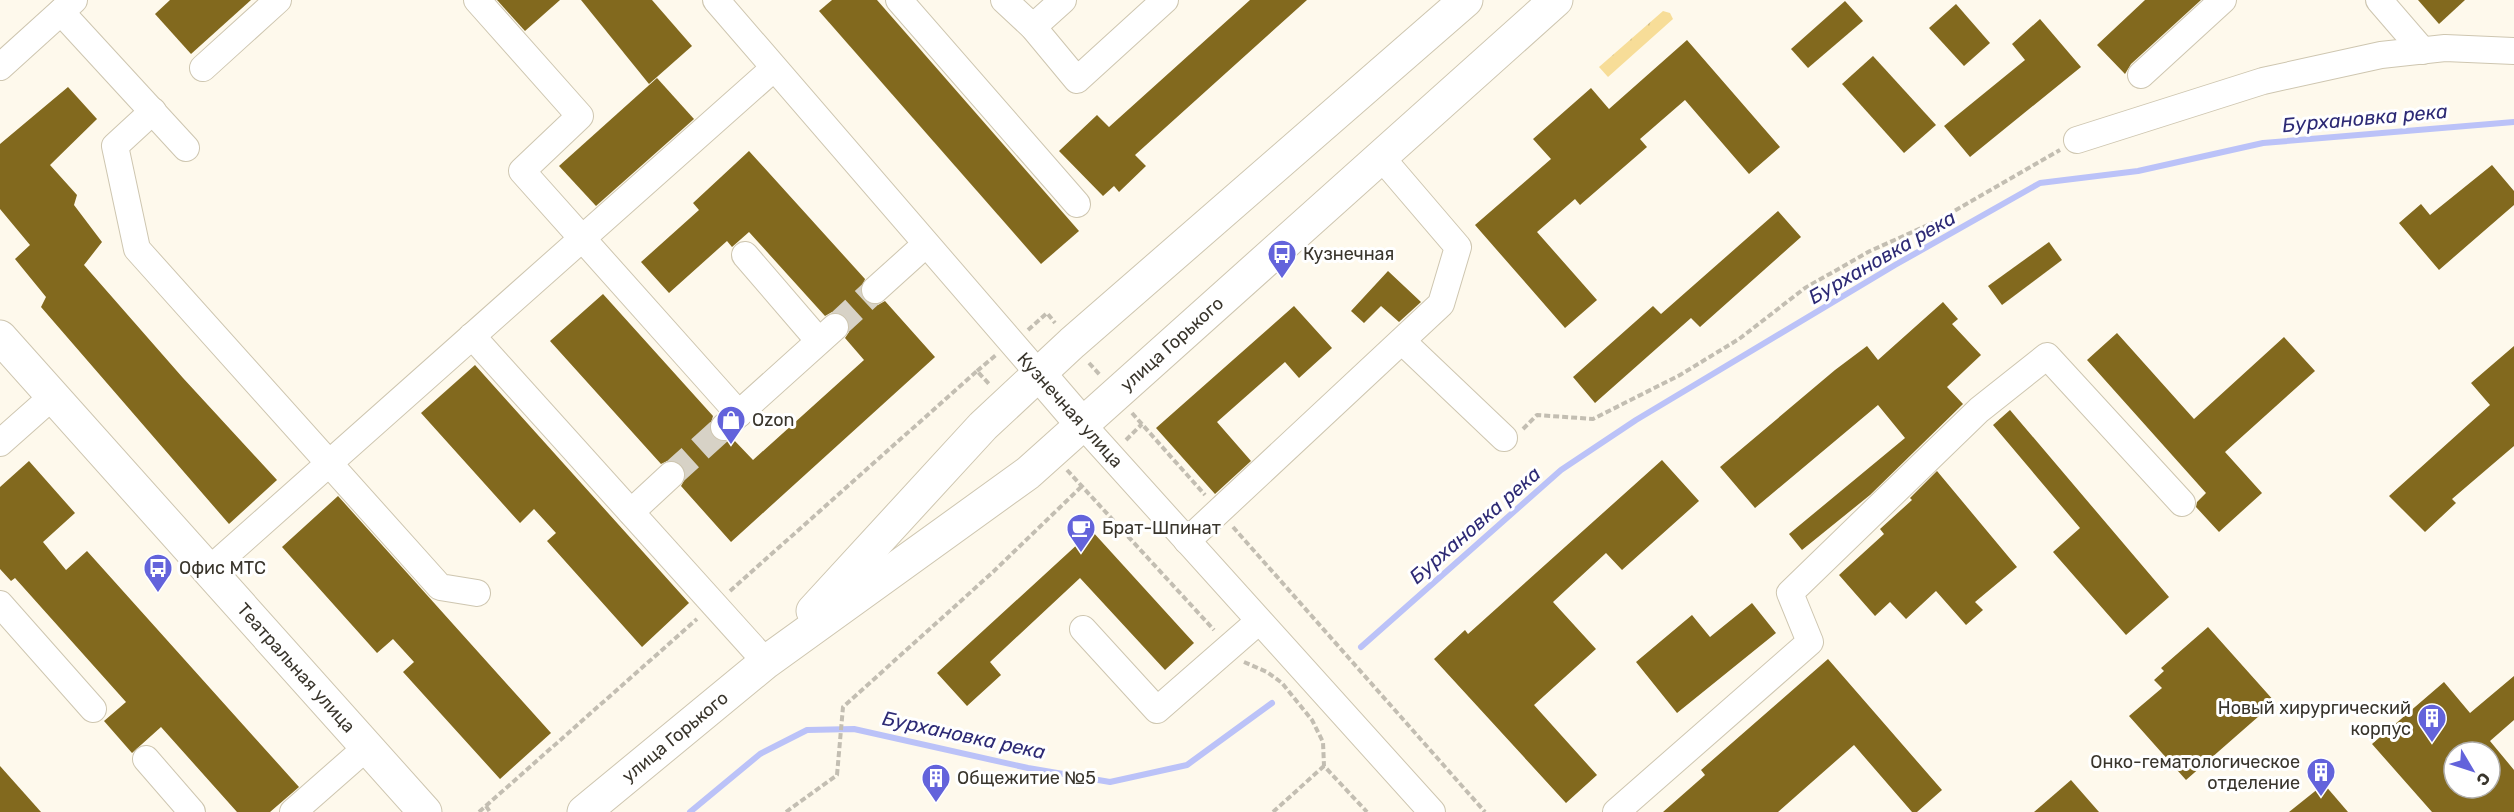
<svg xmlns="http://www.w3.org/2000/svg" width="2514" height="812" viewBox="0 0 2514 812" font-family="Rubik,sans-serif">
  <style>
    .grass { fill: url(#grass-tufts) }
    .lines { fill: none; stroke-linecap: round; stroke-linejoin: round }
    .stream { stroke: #bbc2f8; stroke-width: 6 }
    .building { fill: #82691e; fill-rule: evenodd }
    .minor-tunnel { stroke: #d7d2c6; stroke-width: 26; stroke-dasharray: 26 13; stroke-linecap: butt }
    .minor-casing { stroke: #cec6b0; stroke-width: 28 }
    .major-casing { stroke: #cec6b0; stroke-width: 35 }
    .path { stroke: #c3beb2; stroke-width: 4; stroke-dasharray: 6 3; stroke-linecap: butt }
    .minor { stroke: #fff; stroke-width: 26 }
    .major { stroke: #fff; stroke-width: 33 }
    .labels { text-anchor: middle; dominant-baseline: central; stroke-width: 6; stroke-linejoin: round; paint-order: stroke }
    .poi-label { font-size: 18px; fill: #39352c; stroke: #fff; text-anchor: start }
    .street-label { font-size: 18px; fill: #39352c; stroke: #fff }
    .water-label { font-size: 20px; font-style: italic; fill: #2d2a75; stroke: #fff }
  </style>
  <defs>
    <pattern id="grass-tufts" width="24" height="20" patternUnits="userSpaceOnUse" patternTransform="scale(1.5)"><rect width="24" height="20" fill="#f7dd98"/><path d="M3 7l-1-3M5 7V3M7 7l1-3M15 17l-1-3M17 17v-4M19 17l1-3" fill="none" stroke="#d4be83"/></pattern>
  </defs>
  <rect width="100%" height="100%" fill="#fef9ec"/>
  <path class="grass" d="M1663 11 1670 13 1673 19 1608 77 1599 67Z"/>
  <g class="lines">
    <g class="stream">
      <path d="M1361 647 1561 470 1636 420 1895 265 2040 183 2138 171 2263 143 2514 122"/>
      <path d="M690 812 760 754 807 730 854 729 1028 768 1110 782 1187 765 1272 703"/>
    </g>
  </g>
  <g class="building">
    <path d="M170 0H251L191 54 155 14Z"/>
    <path d="M497 0H560L525 31Z"/>
    <path d="M581 0H652L692 46 649 84Z"/>
    <path d="M832 0H877L1079 231 1041 264 819 11Z"/>
    <path d="M1250 0H1307L1135 155 1146 166 1119 192 1114 186 1103 196 1059 151 1097 115 1109 127Z"/>
    <path d="M2145 0H2201L2131 64 2125 74 2097 45Z"/>
    <path d="M2418 0H2465L2439 24Z"/>
    <path d="M1845 1 1863 21 1808 68 1791 49Z"/>
    <path d="M1956 4 1990 43 1964 66 1929 28Z"/>
    <path d="M2040 19 2081 67 1970 157 1944 126 2025 60 2012 44Z"/>
    <path d="M1687 40 1780 147 1749 174 1685 100 1640 139 1647 147 1580 205 1575 199 1537 232 1597 300 1565 328 1475 225 1551 159 1533 139 1591 88 1609 109Z"/>
    <path d="M1873 56 1936 125 1904 153 1842 84Z"/>
    <path d="M657 78 694 119 596 206 559 166Z"/>
    <path d="M68 87 97 119 50 165 77 195 74 205 102 242 84 265 183 378 277 480 229 524 41 307 46 297 15 259 30 245 0 209V144Z"/>
    <path d="M749 151 865 279 860 293 864 300 878 305 885 301 935 357 731 542 681 486 685 479 682 465 675 461H667L661 464 550 341 603 294 713 416 709 430 713 437 720 441 733 439 753 460 864 360 845 338 849 332 850 324 846 317 832 312 825 316 749 232 732 247 727 241 669 293 641 262 699 210 693 203Z"/>
    <path d="M2492 165 2514 191V205L2439 270 2399 223 2421 204 2430 215Z"/>
    <path d="M1778 211 1801 237 1700 327 1691 318 1595 403 1573 377 1653 306 1661 314Z"/>
    <path d="M2049 242 2062 260 2002 305 1988 286Z"/>
    <path d="M1388 271 1421 302 1399 322 1381 306 1364 323 1351 311Z"/>
    <path d="M1943 302 1958 319 1952 324 1981 355 1947 387 1963 404 1870 495 1802 550 1789 534 1905 438 1878 405 1755 508 1720 467 1835 370 1867 346 1878 360Z"/>
    <path d="M1294 306 1332 348 1299 378 1285 362 1217 422 1251 461 1215 494 1156 428Z"/>
    <path d="M2117 333 2194 419 2284 337 2315 371 2225 452 2262 493 2219 532 2196 507 2197 502 2206 493 2087 360Z"/>
    <path d="M2514 346V446L2452 499 2456 503 2425 532 2389 496 2490 405 2471 383Z"/>
    <path d="M475 365 689 603 642 647 547 541 556 533 534 509 520 523 421 413Z"/>
    <path d="M2010 410 2169 597 2126 635 2053 552 2080 528 1993 425Z"/>
    <path d="M1662 460 1699 501 1622 570 1606 553 1553 602 1596 649 1534 705 1597 775 1566 803 1434 659 1465 630 1468 634Z"/>
    <path d="M29 461 75 513 43 542 66 570 87 551 299 787 270 812H237L161 727 132 753 104 721 126 702 15 578 11 581 0 569V487Z"/>
    <path d="M1937 471 2017 567 1975 602 1983 610 1966 625 1936 591 1906 619 1890 602 1875 616 1839 575 1884 534 1880 529 1912 500 1910 498Z"/>
    <path d="M338 496 551 733 500 779 403 672 414 662 393 639 377 653 282 547Z"/>
    <path d="M1092 531 1194 643 1165 670 1080 578 990 662 1001 675 967 706 937 673Z"/>
    <path d="M1752 603 1776 633 1677 713 1636 662 1692 615 1710 637Z"/>
    <path d="M2208 627 2275 702 2186 780 2129 716 2162 688 2154 680 2164 671 2161 668Z"/>
    <path d="M1828 659 1942 790 1917 812H1912L1854 745 1778 812H1663L1705 775 1701 770Z"/>
    <path d="M2514 676V720L2490 741 2514 770V812H2432L2372 744 2444 682 2470 713ZM2454 752H2490V788H2454Z"/>
    <path d="M0 766 41 812H0Z"/>
    <path d="M2071 780 2099 812H2034Z"/>
    <path d="M2324 784 2348 812H2289Z"/>
  </g>
  <g class="lines">
    <g class="minor-tunnel">
      <path d="M835 327 875 290"/>
      <path d="M671 475 724 427"/>
    </g>
    <g class="minor-casing">
      <g id="minor">
        <path d="M477 0 580 116 522 171 739 414"/>
        <path d="M716 0 1039 374"/>
        <path d="M899 0 1077 204"/>
        <path d="M1004 0 1033 27 1077 80 1165 0"/>
        <path d="M2379 0 2423 51"/>
        <path d="M61 12 186 148"/>
        <path d="M1033 27 1063 0"/>
        <path d="M0 67 74 0"/>
        <path d="M203 68 278 0"/>
        <path d="M2141 75 2223 0"/>
        <path d="M153 111 115 146 137 249 440 587 477 593"/>
        <path d="M2077 140 2263 81 2381 55 2445 48 2514 51"/>
        <path d="M745 255 819 341"/>
        <path d="M875 290 926 244"/>
        <path d="M472 336 766 662"/>
        <path d="M1402 341 1504 438"/>
        <path d="M1082 424 1432 812"/>
        <path d="M724 427 835 327"/>
        <path d="M0 443 53 396"/>
        <path d="M631 512 671 475"/>
        <path d="M1187 541 1441 304 1458 247 1381 157"/>
        <path d="M209 570 774 68"/>
        <path d="M0 604 93 709"/>
        <path d="M1083 629 1157 710 1259 621"/>
        <path d="M146 759 192 812"/>
        <path d="M293 812 367 747"/>
        <path d="M1616 812 1810 642 1790 593 1979 410 2047 356 2182 503"/>
      </g>
    </g>
    <g class="major-casing">
      <g id="major">
        <path id="s1" d="M0 337 425 812"/>
        <path d="M1039 374 1082 424"/>
        <path d="M813 611 983 426 1072 343 1466 0"/>
        <path id="s2" d="M584 812 766 662 1028 473 1556 0"/>
      </g>
    </g>
    <g class="path">
      <path d="M1028 330 1047 313 1055 323"/>
      <path d="M1089 363 1100 375"/>
      <path d="M977 371 996 355"/>
      <path d="M1132 413 1205 495"/>
      <path d="M1523 429 1537 415 1593 419 1680 375 1739 339 1805 288 1870 251 1937 221 2060 150"/>
      <path d="M1126 440 1142 424"/>
      <path d="M1067 470 1214 630"/>
      <path d="M1233 527 1485 812"/>
      <path d="M730 591 977 371 990 385"/>
      <path d="M1244 662 1267 672 1282 683 1312 720 1323 742 1324 766 1367 812"/>
      <path d="M486 806 490 812"/>
      <path d="M479 812 697 619"/>
      <path d="M786 812 837 775 843 707 993 572 1082 486"/>
      <path d="M1273 812 1324 766"/>
    </g>
    <use href="#minor" class="minor"/>
    <use href="#major" class="major"/>
  </g>
  <defs>
    <g id="bus-pin" transform="scale(1.5)"><path d="M0 17L-7.5 6A9.5 9.5 0 1 1 7.5 6Z" fill="#6363db" stroke="#fff"/><path d="M-5-6H5V4H4V6H2V4H-2V6H-4V4H-5ZM-3.5-4V0h7V-4ZM-3.5 1.2v1.5H-2V1.2ZM2 1.2v1.5H3.5V1.2Z" fill="#fff"/></g>
    <g id="shop-pin" transform="scale(1.5)"><path d="M0 17L-7.5 6A9.5 9.5 0 1 1 7.5 6Z" fill="#6363db" stroke="#fff"/><path d="M-5-2.5h2.3a2.7 3.5 0 0 1 5.4 0H5L5.5 6h-11ZM-1.5-2.5h3a1.5 2.3 0 0 0-3 0Z" fill="#fff"/></g>
    <g id="cafe-pin" transform="scale(1.5)"><path d="M0 17L-7.5 6A9.5 9.5 0 1 1 7.5 6Z" fill="#6363db" stroke="#fff"/><path d="M-5.5-4.5H6V0H3Q3 3.5 0 3.5H-2.5Q-5.5 3.5-5.5 0ZM3-3.2v2h1.7v-2ZM-6 4.5H4V6H-6Z" fill="#fff"/></g>
    <g id="building-pin" transform="scale(1.5)"><path d="M0 17L-7.5 6A9.5 9.5 0 1 1 7.5 6Z" fill="#6363db" stroke="#fff"/><path d="M-4-6H4V6H1V3H-1V6H-4ZM-2.5-4.3h1.7v1.8h-1.7ZM.8-4.3h1.7v1.8H.8ZM-2.5-1h1.7V.8h-1.7ZM.8-1h1.7V.8H.8Z" fill="#fff"/></g>
  </defs>
  <g fill-rule="evenodd">
    <use href="#bus-pin" x="1282" y="254"/>
    <use href="#shop-pin" x="731" y="420"/>
    <use href="#cafe-pin" x="1081" y="528"/>
    <use href="#bus-pin" x="158" y="568"/>
    <use href="#building-pin" x="2432" y="718"/>
    <use href="#building-pin" x="2321" y="772"/>
    <use href="#building-pin" x="936" y="778"/>
  </g>
  <g class="labels">
    <g class="poi-label">
      <text x="1303" y="254">Кузнечная</text>
      <text x="752" y="420">Ozon</text>
      <text x="1102" y="528">Брат-Шпинат</text>
      <text x="179" y="568">Офис МТС</text>
      <text x="2411" y="708" text-anchor="end">Новый хирургический<tspan x="2411" dy="21">корпус</tspan></text>
      <text x="2300" y="762" text-anchor="end">Онко-гематологическое<tspan x="2300" dy="21">отделение</tspan></text>
      <text x="957" y="778">Общежитие №5</text>
    </g>
    <g class="street-label">
      <text stroke="none"><textPath href="#s2" startOffset="752">улица Горького</textPath></text>
      <text transform="translate(1070 410) rotate(48)">Кузнечная улица</text>
      <text stroke="none"><textPath href="#s1" startOffset="444">Театральная улица</textPath></text>
      <text stroke="none"><textPath href="#s2" startOffset="118">улица Горького</textPath></text>
    </g>
    <g class="water-label">
      <text transform="translate(2365 118) rotate(-5)">Бурхановка река</text>
      <text transform="translate(1882 257) rotate(-30)">Бурхановка река</text>
      <text transform="translate(1475 525) rotate(-41)">Бурхановка река</text>
      <text transform="translate(964 735) rotate(12)">Бурхановка река</text>
    </g>
  </g>
  <g transform="translate(2472 770) rotate(129)"><circle r="28" fill="#ffffff" stroke="#b0aeab" stroke-width="1.5"/>
  <path d="M0-4.5L10 22L0 15L-10 22Z" fill="#6363db"/>
  <text y="-9" font-size="16" font-weight="bold" text-anchor="middle" fill="#39352c">С</text>
  </g>
</svg>
